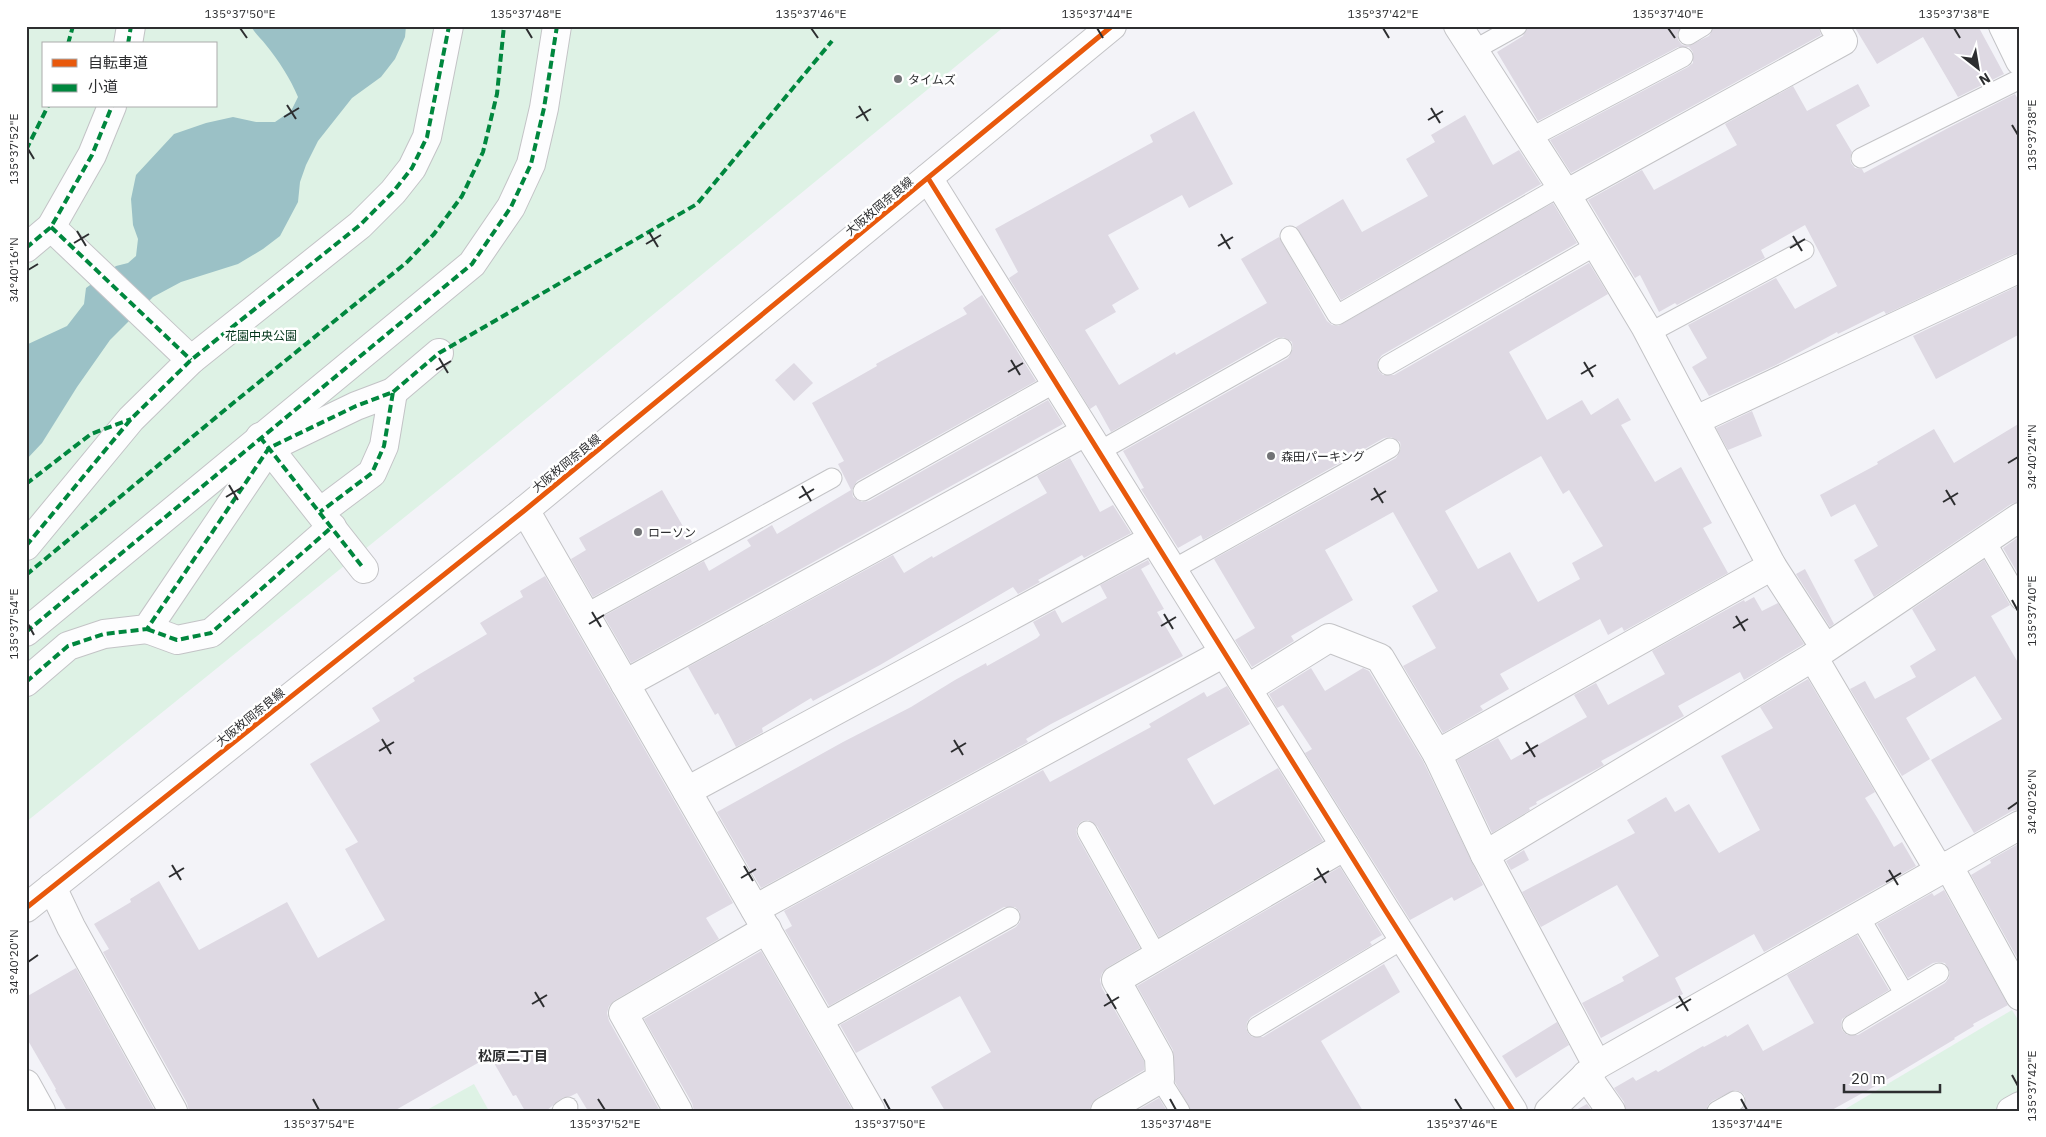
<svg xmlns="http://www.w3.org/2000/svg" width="2046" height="1137" viewBox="0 0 2046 1137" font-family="'IBM Plex Sans','Noto Sans JP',sans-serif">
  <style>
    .green { fill: #def2e5; fill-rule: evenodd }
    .water { fill: #9bc1c6 }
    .building { fill: #ded9e3; fill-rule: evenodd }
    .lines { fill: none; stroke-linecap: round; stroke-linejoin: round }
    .service-casing { stroke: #c3c3c6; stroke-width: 21 }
    .pedestrian-casing { stroke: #c3c3c6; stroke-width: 30 }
    .minor-casing { stroke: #c3c3c6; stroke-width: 30 }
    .secondary-casing { stroke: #c3c3c6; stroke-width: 30 }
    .service { stroke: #fdfdfe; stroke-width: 19 }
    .pedestrian { stroke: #fdfdfe; stroke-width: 28 }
    .minor { stroke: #fdfdfe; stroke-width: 28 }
    .secondary { stroke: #fdfdfe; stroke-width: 28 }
    .quiet { stroke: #00873e; stroke-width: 4; stroke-dasharray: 8 4; stroke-linecap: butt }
    .cycleway-casing { stroke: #fff; stroke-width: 8 }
    .cycleway { stroke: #e8590c; stroke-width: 5 }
    .ticks { fill: none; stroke: #2d2e30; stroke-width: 2 }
    .poi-dot { fill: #727376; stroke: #fff; stroke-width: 2 }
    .labels { text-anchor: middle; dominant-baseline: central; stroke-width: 5; stroke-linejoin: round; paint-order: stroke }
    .poi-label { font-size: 12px; fill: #2d2e30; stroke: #fff; text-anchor: start }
    .street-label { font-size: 12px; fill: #2d2e30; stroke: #fff }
    .park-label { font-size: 12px; fill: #02341a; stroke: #fff }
    .neighbourhood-label { font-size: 14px; font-weight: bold; fill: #2d2e30; stroke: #fff }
    .neatline { fill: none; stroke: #2d2e30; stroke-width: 2 }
    .ticks-label { font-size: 12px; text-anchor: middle; fill: #2d2e30 }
  </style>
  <rect width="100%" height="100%" fill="#f3f3f8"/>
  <g class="green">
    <path d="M26 26H1005L488 450 26 822ZM44 44H216V106H44Z"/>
    <path d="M2012 1010 2020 1023V1099L1999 1111H1842Z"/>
    <path d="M474 1084 489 1111H425Z"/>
  </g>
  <path class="water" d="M251 26H406L405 37 395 59 381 77 352 98 318 141 306 165 300 182 298 202 280 236 263 249 238 264 181 282 153 297 110 340 77 387 42 443 26 460V345L67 326 84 304 86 288 116 266 128 263 136 256 138 239 133 225 131 199 136 175 174 134 206 123 233 117 256 122H275L291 111 298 97C290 78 279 61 266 45 261 38 255 34 251 26Z"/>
  <g class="building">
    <path d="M1528 26H1681L1677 35 1678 40 1682 45 1688 46 1709 36 1714 26H1818L1821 35 1571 173 1550 140 1688 67 1693 63V52L1689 47H1678L1538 121 1497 52 1523 36Z"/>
    <path d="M1854 26H1978L2004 74 1958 97 1923 37 1877 64Z"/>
    <path d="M1858 84 1870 106 1836 125 1852 152 1850 158 1851 163 1855 168 1862 169 1864 173 1950 127 2015 94 2020 103V253L2013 254 1886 314 1884 311 1838 334 1837 332 1776 365 1709 396 1692 367 1707 358 1688 325 1776 278 1795 309 1837 286 1805 225 1761 250 1765 258 1677 305 1675 303 1659 312 1640 275 1635 278 1588 200 1642 170 1654 190 1737 145 1725 124 1793 86 1807 111Z"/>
    <path d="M1194 111 1233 184 1189 208 1182 195 1108 235 1139 289 1112 305 1116 312 1085 330 1119 385 1175 352 1176 355 1267 303 1241 259 1279 237 1327 321 1332 325 1338 326 1553 203 1577 243 1382 355 1378 360V370L1383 375H1394L1589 263 1608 294 1509 352 1547 420 1582 400 1591 415 1618 398 1631 420 1621 425 1655 482 1681 467 1712 523 1703 528 1728 573 1624 631 1622 627 1608 635 1600 619 1500 674 1509 689 1480 706 1483 710 1443 733 1403 666 1436 648 1412 606 1438 591 1393 512 1325 550 1353 600 1291 636 1294 641 1252 667 1235 640 1255 628 1214 559 1396 458 1401 449 1400 442 1391 437 1384 438 1203 540 1201 535 1178 548 1141 489 1144 488 1123 451 1288 358 1293 349 1292 342 1283 337 1276 338 1111 432 1096 405 1090 409 1009 278 1018 272 995 229 1153 142 1150 135ZM1541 456 1563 494 1569 490 1603 546 1572 563 1580 579 1538 602 1510 552 1478 569 1445 511Z"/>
    <path d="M1465 115 1493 165 1519 150 1541 184 1341 300 1296 227 1343 199 1362 232 1428 196 1406 159 1435 142 1431 135Z"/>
    <path d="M2020 285V334L1936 379 1913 336Z"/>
    <path d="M982 295 1036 381 857 481 852 490 853 497 862 502 869 501 1048 400 1063 424 631 663 604 616 704 561 709 571 751 546 747 540 772 525 777 534 851 490 838 464 844 461 812 403 877 366 876 364 967 314 963 308Z"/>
    <path d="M794 363 813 383 794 401 775 380Z"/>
    <path d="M1752 411 1762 436 1728 450 1716 428Z"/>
    <path d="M2020 423V502L2011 504 1874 597 1854 560 1878 546 1855 504 1831 517 1820 495 1878 464 1877 462 1934 429 1954 463Z"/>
    <path d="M1070 458 1100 512 1113 505 1131 533 1084 558 1082 555 1038 580 1040 582 1018 594 1013 587 880 665 813 701 811 698 762 728 763 732 736 747 718 713 715 715 688 667 893 555 904 573 932 556 933 558 1047 493 1037 476Z"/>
    <path d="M662 490 692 542 593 597 571 559 586 550 579 538Z"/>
    <path d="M2020 536V577L2003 548Z"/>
    <path d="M1148 560 1150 564 1141 569 1164 609 1157 612 1183 656 1051 724 1026 739 1028 742 761 888 717 812 843 742 911 707 955 680 986 663 987 666 1037 638 1040 635 1033 622 1055 610 1062 623 1107 598 1100 585Z"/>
    <path d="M1984 560 2010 605 1991 616 2020 666V809L2012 811 1974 833 1931 760 2002 719 1975 676 1906 718 1930 759 1902 776 1850 689 1865 681 1875 699 1916 677 1910 666 1936 650 1912 609Z"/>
    <path d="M1805 569 1834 624 1830 627 1796 574Z"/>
    <path d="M545 576 733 903 706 918 719 939 615 1000 609 1006 607 1013 609 1021 660 1111H588L577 1093 571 1096 562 1098 546 1111H525L516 1095 513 1096 490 1056 394 1111H189L187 1103 103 952 109 949 94 924 131 902 130 899 159 881 199 950 287 902 318 958 385 920 345 849 358 842 310 764 380 721 372 708 415 681 413 678 487 634 480 623 523 597 520 591Z"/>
    <path d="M1754 597 1762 611 1778 603 1804 644 1744 680 1740 672 1678 706 1684 716 1601 761 1604 765 1536 802 1537 804 1529 808 1530 810 1492 833 1457 760 1498 738 1511 760 1587 717 1574 695 1596 683 1608 705 1665 674 1652 651 1744 600 1745 602Z"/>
    <path d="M1311 668 1325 691 1363 668 1369 671 1423 761 1483 885 1454 901 1452 897 1410 920 1305 753 1312 749 1283 705 1277 708 1269 694Z"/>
    <path d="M1808 679 1875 792 1865 798 1878 819 1894 847 1902 842 1916 866 1764 952 1754 934 1675 978 1683 994 1601 1038 1582 1003 1624 981 1622 977 1659 956 1617 885 1541 927 1522 892 1635 833 1627 820 1666 797 1675 812 1689 804 1719 853 1760 830 1721 756 1773 728 1760 707Z"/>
    <path d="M1227 686 1250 724 1187 759 1214 805 1278 768 1323 841 1159 937 1097 826 1088 820 1082 821 1078 825 1076 830 1077 836 1140 948 1108 967 1102 973 1100 980 1102 988 1144 1061V1070L1097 1098 1092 1103 1089 1111H945L931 1087 991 1052 960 996 856 1053 840 1025 1016 927 1020 922V912L1015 907H1004L829 1006 785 930 792 926 784 911 1043 770 1050 782 1151 727 1149 724 1204 692 1207 697Z"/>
    <path d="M2020 843V963L1971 875 1991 863 1990 860Z"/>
    <path d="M1524 850 1529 860 1511 870 1506 861Z"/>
    <path d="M1340 867 1382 935 1370 942 1372 945 1251 1017 1247 1022 1246 1028 1248 1033 1252 1037H1263L1384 964 1400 992 1321 1041 1363 1111H1191L1175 1082 1173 1050 1137 986Z"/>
    <path d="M1944 890 2008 1005 1973 1024 1974 1026 1954 1038 1955 1039 1888 1079 1830 1111H1741L1745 1106V1096L1741 1092 1735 1090 1712 1101 1708 1105 1706 1111H1626L1624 1102 1614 1088 1633 1077 1636 1081 1656 1070 1658 1072 1703 1046 1704 1047 1726 1035 1727 1037 1748 1024 1763 1051 1814 1023 1787 975 1857 935 1889 990 1842 1019 1841 1025 1842 1030 1847 1035H1858L1945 983 1949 978 1950 972 1945 963 1939 962 1933 963 1908 978 1877 924 1932 893 1934 896Z"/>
    <path d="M761 951 853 1111H694L692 1103 644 1019Z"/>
    <path d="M76 968 155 1111H67L55 1090 56 1089 26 1037V997Z"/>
    <path d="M1557 1022 1569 1045 1516 1078 1502 1056Z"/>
    <path d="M1159 1098 1167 1111H1136Z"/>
    <path d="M1587 1104 1592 1111H1574Z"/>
  </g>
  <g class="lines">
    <g class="service-casing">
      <g id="service">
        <path d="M1688 35 1703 26"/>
        <path d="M1474 50 1517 26"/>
        <path d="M1530 138 1683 57"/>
        <path d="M1861 158 2020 79"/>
        <path d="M1290 236 1337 315 1561 186"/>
        <path d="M1649 333 1804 250"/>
        <path d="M1388 365 1597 245"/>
        <path d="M1098 452 1282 348"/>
        <path d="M863 491 1055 383"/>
        <path d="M1985 540 2020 600"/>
        <path d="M1172 570 1390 448"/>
        <path d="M585 614 832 478"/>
        <path d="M1087 831 1157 956"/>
        <path d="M1859 916 1904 993"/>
        <path d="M821 1023 1010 917"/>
        <path d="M1852 1025 1939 973"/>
        <path d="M1257 1027 1403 939"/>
        <path d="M1160 1079 1180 1111"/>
        <path d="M562 1111 568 1107"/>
        <path d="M1717 1111 1735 1101"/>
      </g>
    </g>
    <g class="pedestrian-casing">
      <g id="pedestrian">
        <path d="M128 44 131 26"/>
        <path d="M51 227 191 360"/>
        <path d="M26 248 51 227 92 155 112 106"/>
        <path d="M393 392 439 353"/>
        <path d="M260 437 364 569"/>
        <path d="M26 546 131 419 191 360 360 225 393 192 412 168 427 137 449 26"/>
        <path d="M147 629 177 640 211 633 332 527"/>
        <path d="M26 632 472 264 511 207 531 164 544 108 557 26"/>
        <path d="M26 682 68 646 104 634 147 629 269 448 356 406 393 392 384 446 372 473 320 512"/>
      </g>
    </g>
    <g class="minor-casing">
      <g id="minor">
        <path d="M1458 26 1561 186 1645 326 1772 566 1825 648"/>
        <path d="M2003 26 2020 61"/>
        <path d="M928 178 1385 910 1513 1111"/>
        <path d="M1566 194 1843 41 1834 26"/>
        <path d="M1696 420 2020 268"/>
        <path d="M525 510 871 1111"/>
        <path d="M1813 657 1939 870"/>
        <path d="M625 684 1085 432"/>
        <path d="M1247 689 1329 638 1380 658 1437 754 1772 566"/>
        <path d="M1437 754 1485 855 1597 1065"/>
        <path d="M687 791 1153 539"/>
        <path d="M1485 855 1813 657 2020 517"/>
        <path d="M1948 865 2020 996"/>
        <path d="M52 887 71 927 173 1111"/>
        <path d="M755 909 1224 653"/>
        <path d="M1586 1075 1611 1111"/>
        <path d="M26 1084 41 1111"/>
        <path d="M678 1111 623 1013 767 929"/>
        <path d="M1105 1111 1160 1079 1159 1057 1116 980 1345 846"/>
        <path d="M1549 1111 1597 1065 2020 825"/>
        <path d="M2011 1111 2020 1106"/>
      </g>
    </g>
    <g class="secondary-casing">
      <path id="secondary" d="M26 908 525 510 1112 26"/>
    </g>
    <use href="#service" class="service"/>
    <use href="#pedestrian" class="pedestrian"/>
    <use href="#minor" class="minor"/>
    <use href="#secondary" class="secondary"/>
    <g class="quiet">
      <path d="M68 44 73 26"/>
      <path d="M128 44 131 26"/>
      <path d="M26 150 48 106"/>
      <path d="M51 227 191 360"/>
      <path d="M26 248 51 227 92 155 112 106"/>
      <path d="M393 392 439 353 697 204 832 41"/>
      <path d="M260 437 364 569"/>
      <path d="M26 484 91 434 131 419"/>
      <path d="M26 546 131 419 191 360 360 225 393 192 412 168 427 137 449 26"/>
      <path d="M26 575 232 404 406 263 434 234 462 196 483 152 497 94 504 26"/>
      <path d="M147 629 177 640 211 633 332 527"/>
      <path d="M26 632 472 264 511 207 531 164 544 108 557 26"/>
      <path d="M26 682 68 646 104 634 147 629 269 448 356 406 393 392 384 446 372 473 320 512"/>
    </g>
    <g class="cycleway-casing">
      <g id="cycleway">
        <path d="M928 178 1385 910 1513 1111"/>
        <path d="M26 908 525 510 1112 26"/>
      </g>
    </g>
    <use href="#cycleway" class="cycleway"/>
  </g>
  <path class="ticks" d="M240 28 247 38M526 28 532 38M811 28 818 38M1097 28 1103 38M1383 28 1389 38M1668 28 1675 38M1954 28 1960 38M287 105 296 119M859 106 868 121M1431 108 1440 123M284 117 299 108M856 118 871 109M1428 120 1443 111M2012 125 2018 135M28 149 34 159M77 231 86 246M649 232 658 247M1221 234 1230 249M1793 236 1802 251M74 243 89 234M646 244 661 235M1218 246 1233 237M1790 248 1805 239M28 270 38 264M439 358 448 373M1011 360 1020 375M1584 362 1593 377M436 370 451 361M1008 372 1023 363M1581 374 1596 365M2008 463 2018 457M229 485 238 500M802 486 811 501M1374 488 1383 503M1946 490 1955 505M226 497 241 488M799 498 814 489M1371 500 1386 491M1943 502 1958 493M2012 600 2018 611M592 612 601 627M1164 614 1173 629M1736 616 1745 631M28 624 34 635M589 624 604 615M1161 626 1176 617M1733 628 1748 619M382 739 391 754M954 740 963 755M1526 742 1535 757M379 751 394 742M951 752 966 743M1523 754 1538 745M2008 809 2018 802M172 865 181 880M744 866 753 881M1317 868 1326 883M1889 870 1898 885M169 877 184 868M741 878 756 869M1314 880 1329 871M1886 882 1901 873M28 962 38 955M535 992 544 1007M1107 994 1116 1009M1679 996 1688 1011M532 1004 547 995M1104 1006 1119 997M1676 1008 1691 999M2012 1075 2018 1086M313 1099 319 1110M598 1099 605 1110M884 1099 890 1110M1170 1099 1176 1110M1455 1099 1462 1110M1741 1099 1747 1110"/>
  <g class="poi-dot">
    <circle cx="898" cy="79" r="5"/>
    <circle cx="1271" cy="456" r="5"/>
    <circle cx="638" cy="532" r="5"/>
  </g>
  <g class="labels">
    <g class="poi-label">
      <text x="908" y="79">タイムズ</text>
      <text x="1281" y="456">森田パーキング</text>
      <text x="648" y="532">ローソン</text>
    </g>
    <g class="street-label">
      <text transform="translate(879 206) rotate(-40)">大阪枚岡奈良線</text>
      <text transform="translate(566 463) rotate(-39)">大阪枚岡奈良線</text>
      <text transform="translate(250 717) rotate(-39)">大阪枚岡奈良線</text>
    </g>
    <g class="park-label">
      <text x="261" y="335">花園中央公園</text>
    </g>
    <g class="neighbourhood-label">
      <text x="513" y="1056">松原二丁目</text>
    </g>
  </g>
  <rect width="2046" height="1137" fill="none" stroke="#ffffff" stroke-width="55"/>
  <rect x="42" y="42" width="175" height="65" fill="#ffffff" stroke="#ababac"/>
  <rect x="52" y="59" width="25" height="8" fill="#e8590c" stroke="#ababac"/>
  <text x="88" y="68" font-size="15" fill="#2d2e30">自転車道</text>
  <rect x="52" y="84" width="25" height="8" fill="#00873e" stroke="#ababac"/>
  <text x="88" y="92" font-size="15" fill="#2d2e30">小道</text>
  <g transform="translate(1978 68) rotate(149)" stroke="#ffffff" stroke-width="4" paint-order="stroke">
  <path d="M0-4L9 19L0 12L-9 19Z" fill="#2d2e30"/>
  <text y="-8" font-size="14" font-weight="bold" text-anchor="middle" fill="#2d2e30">N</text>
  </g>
  <path d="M1844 1084v8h96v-8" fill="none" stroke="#2d2e30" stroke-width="2.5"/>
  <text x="1851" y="1084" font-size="15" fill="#2d2e30" stroke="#ffffff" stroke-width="4" paint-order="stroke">20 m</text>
  <rect x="28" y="28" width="1990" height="1082" class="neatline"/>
  <g class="ticks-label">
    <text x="240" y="18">135°37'50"E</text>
    <text x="526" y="18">135°37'48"E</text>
    <text x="811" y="18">135°37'46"E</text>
    <text x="1097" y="18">135°37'44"E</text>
    <text x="1383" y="18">135°37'42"E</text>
    <text x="1668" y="18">135°37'40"E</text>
    <text x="1954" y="18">135°37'38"E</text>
    <text transform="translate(2032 135) rotate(-90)" y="4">135°37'38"E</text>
    <text transform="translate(14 149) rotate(-90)" y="4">135°37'52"E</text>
    <text transform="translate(14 270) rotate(-90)" y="4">34°40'16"N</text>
    <text transform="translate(2032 457) rotate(-90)" y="4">34°40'24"N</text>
    <text transform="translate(2032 611) rotate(-90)" y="4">135°37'40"E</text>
    <text transform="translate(14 624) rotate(-90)" y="4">135°37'54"E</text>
    <text transform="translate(2032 802) rotate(-90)" y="4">34°40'26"N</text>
    <text transform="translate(14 962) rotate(-90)" y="4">34°40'20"N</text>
    <text transform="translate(2032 1086) rotate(-90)" y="4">135°37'42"E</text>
    <text x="319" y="1128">135°37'54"E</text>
    <text x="605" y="1128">135°37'52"E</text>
    <text x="890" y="1128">135°37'50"E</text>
    <text x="1176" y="1128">135°37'48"E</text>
    <text x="1462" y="1128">135°37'46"E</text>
    <text x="1747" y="1128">135°37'44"E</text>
  </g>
</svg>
